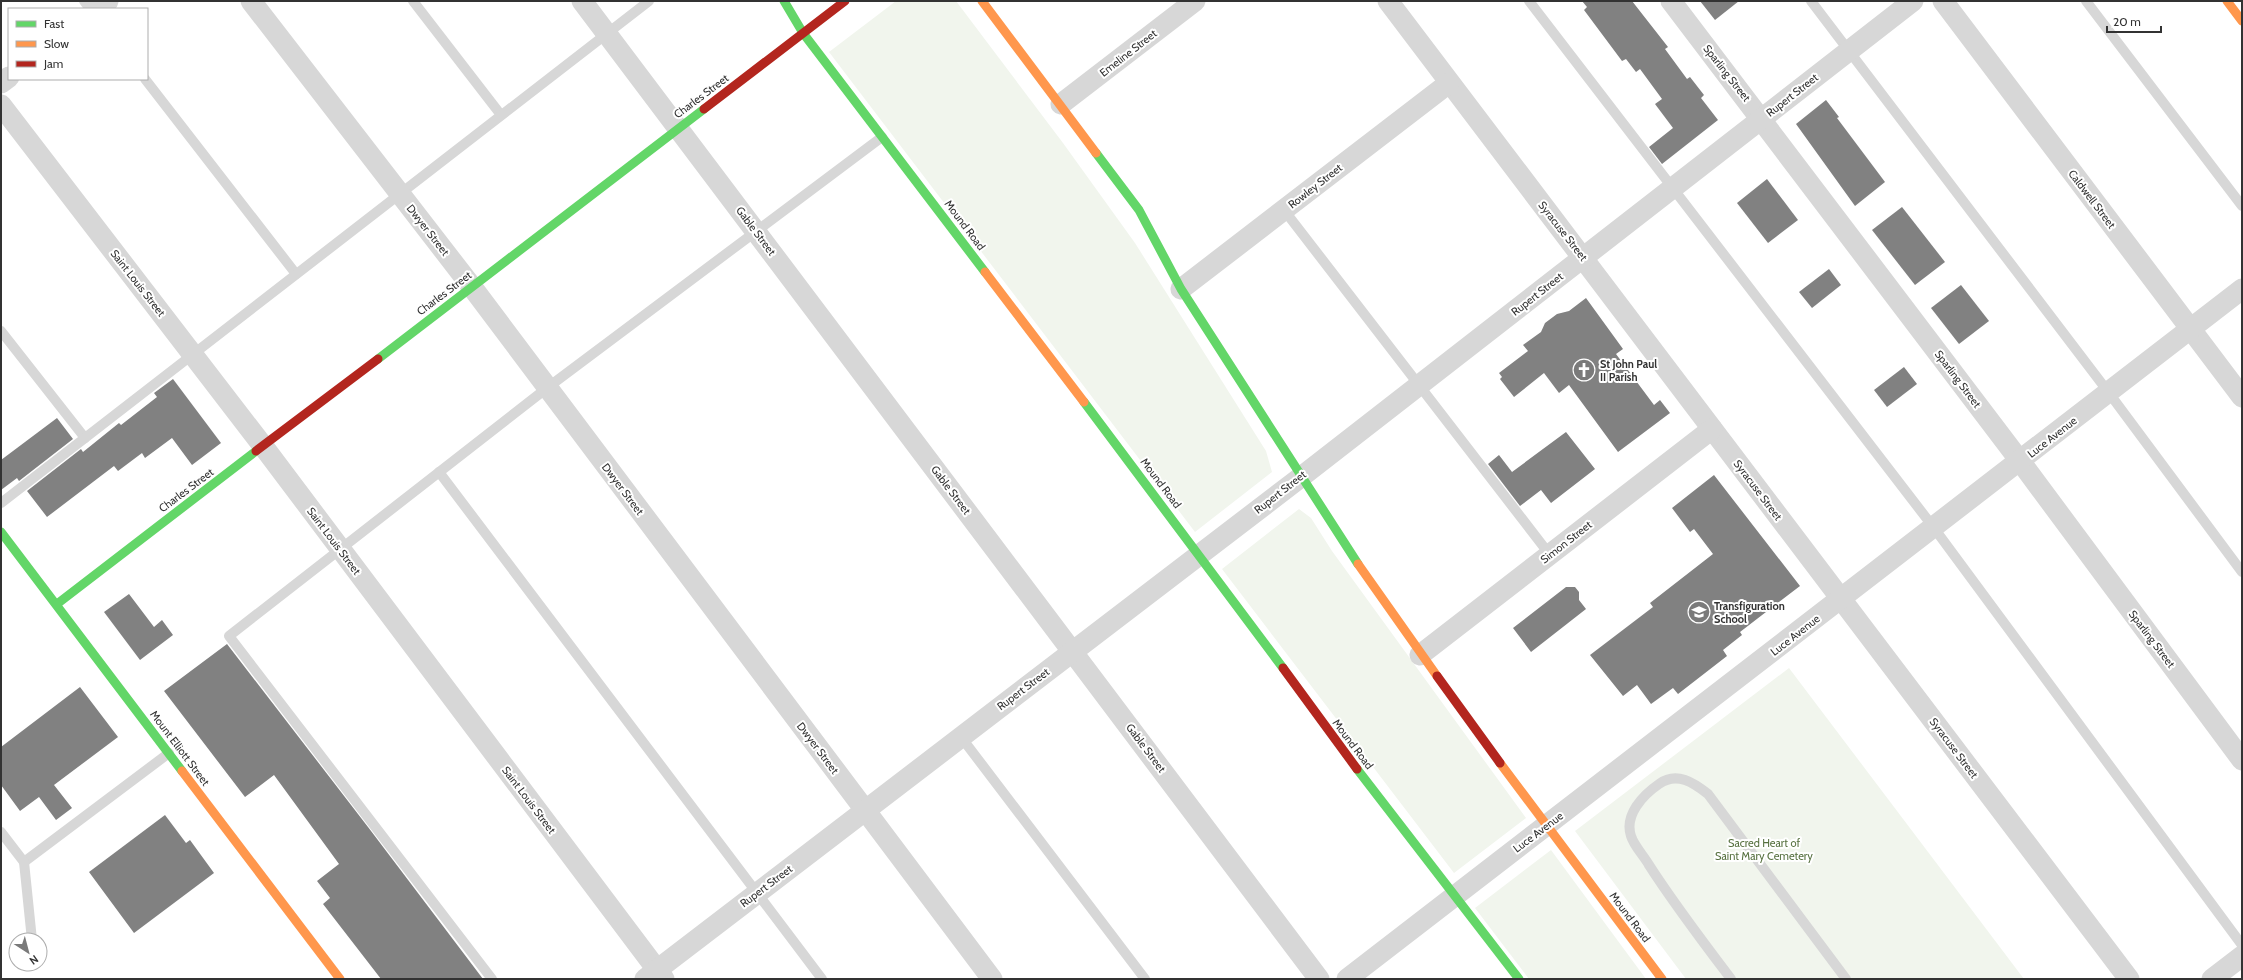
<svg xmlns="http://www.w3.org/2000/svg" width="2243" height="980" viewBox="0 0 2243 980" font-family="Cabin,sans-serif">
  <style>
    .green { fill: #f1f5ed }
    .building { fill: #818181 }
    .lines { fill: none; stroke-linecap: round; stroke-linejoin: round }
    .lane { stroke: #d7d7d7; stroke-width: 10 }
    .street { stroke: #d7d7d7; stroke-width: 21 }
    .fast { stroke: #63d668; stroke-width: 9 }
    .slow { stroke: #ff974d; stroke-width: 9 }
    .jam { stroke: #b3261e; stroke-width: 9 }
    .labels { text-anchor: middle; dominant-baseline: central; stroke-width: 4; stroke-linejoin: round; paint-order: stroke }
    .street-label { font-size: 11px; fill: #333; stroke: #fff }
    .poi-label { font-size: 11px; font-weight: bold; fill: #333; stroke: #fff; text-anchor: start }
    .park-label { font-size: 11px; fill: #56703f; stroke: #fff }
  </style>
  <rect width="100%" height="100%" fill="#fff"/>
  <g class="green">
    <path d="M896 1H956L1063 143 1135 243 1266 451 1272 472 1195 532 829 52Z"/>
    <path d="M1299 509 1311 518 1332 551 1526 818 1454 873 1222 569Z"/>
    <path d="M1789 668 2024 979H1686L1575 831Z"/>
    <path d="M1551 850 1646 979H1529L1475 908Z"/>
  </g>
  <g class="building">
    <path d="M1582 1H1632L1668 47 1665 49 1687 79 1690 77 1704 95 1701 98 1718 120 1662 164 1649 147 1673 128 1655 104 1662 99 1640 69 1636 72 1626 59 1622 61 1584 10 1587 7Z"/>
    <path d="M1700 1H1739L1715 20Z"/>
    <path d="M1826 100 1839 117 1837 118 1885 182 1855 206 1796 124Z"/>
    <path d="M1767 179 1798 220 1768 243 1737 203Z"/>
    <path d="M1902 207 1945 262 1915 285 1872 230Z"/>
    <path d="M1829 269 1841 285 1812 308 1799 292Z"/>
    <path d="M1961 285 1989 321 1959 344 1931 308Z"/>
    <path d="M1586 298 1623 349 1616 354 1654 405 1660 400 1670 413 1618 452 1569 385 1559 393 1544 373 1514 397 1500 379 1502 377 1499 373 1528 351 1523 345 1541 332 1545 323 1557 314 1569 311Z"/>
    <path d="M1904 367 1917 384 1887 407 1874 390Z"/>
    <path d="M173 379 221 443 192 465 172 438 145 458 142 453 118 471 114 466 47 517 27 491 81 449 83 452 119 423 121 425 157 397 154 393Z"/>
    <path d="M57 418 73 439 19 481 17 478 1 490V460Z"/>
    <path d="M1566 432 1595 469 1551 503 1541 490 1520 506 1488 464 1499 455 1512 472Z"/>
    <path d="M1714 475 1800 586 1740 632 1742 635 1723 650 1727 656 1678 694 1673 688 1651 704 1637 685 1623 696 1590 655 1653 607 1650 603 1713 554 1694 529 1690 532 1672 508Z"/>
    <path d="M1566 587H1575L1579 592V600L1586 609 1531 652 1513 628Z"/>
    <path d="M129 594 154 627 162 620 173 635 140 660 104 612Z"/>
    <path d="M227 644 368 827 483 979H381L323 904 330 898 317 881 339 864 274 775 245 797 164 691Z"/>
    <path d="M80 687 118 737 54 785 72 808 56 820 39 797 20 811 1 785V747Z"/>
    <path d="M165 815 186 843 190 840 214 873 134 933 89 872Z"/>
  </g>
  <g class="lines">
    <g class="lane">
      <path d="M84 1 90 9"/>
      <path d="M413 1 501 115"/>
      <path d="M1529 1 1934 528 2242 945"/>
      <path d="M1811 1 2109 393 2242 572"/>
      <path d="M2086 1 2242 206"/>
      <path d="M145 79 296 274"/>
      <path d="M1284 210 1550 555"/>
      <path d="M1 331 85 438"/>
      <path d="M439 472 822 979"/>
      <path d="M1 503 649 1"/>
      <path d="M961 737 1145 979"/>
      <path d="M1 832 24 862 169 753"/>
      <path d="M24 862 32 940"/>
      <path d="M492 979 229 636 547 388 882 137"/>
      <path d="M1731 979C1703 942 1674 904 1649 865 1644 856 1634 846 1631 836 1624 815 1643 795 1659 784 1677 771 1694 783 1708 794L1846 979"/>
    </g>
    <g class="street">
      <path d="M251 1 472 287 992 979"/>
      <path d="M582 1 1319 979"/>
      <path d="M1388 1 2129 979"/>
      <path d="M1671 1 2020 461 2242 760"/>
      <path d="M1943 1 2242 397"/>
      <path d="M97 9 108 1"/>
      <path d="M1 83 9 77"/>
      <path d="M1061 104 1195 1"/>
      <path d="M1 105 263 446 664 979"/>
      <path d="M1181 289 1449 83"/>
      <path d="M1420 655 1712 429"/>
      <path d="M645 979 1301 477 1913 1"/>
      <path d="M1347 979 2242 289"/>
      <path d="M2212 979 2242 956"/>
    </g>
    <g class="fast">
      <path d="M784 1 803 33 985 272"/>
      <path d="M1096 153 1139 210 1181 289 1358 564"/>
      <path d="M378 359 704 109"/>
      <path d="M1084 402 1283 668"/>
      <path d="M1 532 182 771"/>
      <path d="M57 604 256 451"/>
      <path d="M1357 769 1519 979"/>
    </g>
    <g class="slow">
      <path d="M982 1 1096 153"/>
      <path d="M2227 1 2242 21"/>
      <path d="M985 272 1084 402"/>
      <path d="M1358 564 1437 676"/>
      <path d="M1500 763 1662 979"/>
      <path d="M182 771 340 979"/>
    </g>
    <g class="jam">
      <path d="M704 109 845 1"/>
      <path d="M256 451 378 359"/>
      <path d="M1283 668 1357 769"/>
      <path d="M1437 676 1500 763"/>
    </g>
  </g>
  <defs>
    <g id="church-disc" transform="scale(1.15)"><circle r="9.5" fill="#7a7a7a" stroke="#fff"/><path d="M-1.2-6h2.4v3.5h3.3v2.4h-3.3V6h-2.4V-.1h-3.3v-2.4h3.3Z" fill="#fff"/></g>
    <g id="school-disc" transform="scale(1.15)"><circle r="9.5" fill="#7a7a7a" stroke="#fff"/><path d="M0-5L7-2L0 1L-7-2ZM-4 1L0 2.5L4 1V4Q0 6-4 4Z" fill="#fff"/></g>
  </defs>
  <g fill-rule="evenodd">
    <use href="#church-disc" x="1584" y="370"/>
    <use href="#school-disc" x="1699" y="612"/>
  </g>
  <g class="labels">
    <g class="street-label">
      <text transform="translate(1128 53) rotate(-38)">Emeline Street</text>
      <text transform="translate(1727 73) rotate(52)">Sparling Street</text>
      <text transform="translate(1792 95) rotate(-38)">Rupert Street</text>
      <text transform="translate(701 96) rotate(-37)">Charles Street</text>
      <text transform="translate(1315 186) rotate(-38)">Rowley Street</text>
      <text transform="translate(2092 199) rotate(53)">Caldwell Street</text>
      <text transform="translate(965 225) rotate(53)">Mound Road</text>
      <text transform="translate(428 230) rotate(52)">Dwyer Street</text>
      <text transform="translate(756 231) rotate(53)">Gable Street</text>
      <text transform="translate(1563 231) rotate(52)">Syracuse Street</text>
      <text transform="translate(138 283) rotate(52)">Saint Louis Street</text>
      <text transform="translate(444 293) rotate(-37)">Charles Street</text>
      <text transform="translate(1537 294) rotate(-38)">Rupert Street</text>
      <text transform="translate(1958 379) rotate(53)">Sparling Street</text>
      <text transform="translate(2052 437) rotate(-38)">Luce Avenue</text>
      <text transform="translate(1161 483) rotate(53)">Mound Road</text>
      <text transform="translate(623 489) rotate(53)">Dwyer Street</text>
      <text transform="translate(186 490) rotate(-37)">Charles Street</text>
      <text transform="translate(951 490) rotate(53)">Gable Street</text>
      <text transform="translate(1758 490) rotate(53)">Syracuse Street</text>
      <text transform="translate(1280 492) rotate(-38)">Rupert Street</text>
      <text transform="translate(334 541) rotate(53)">Saint Louis Street</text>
      <text transform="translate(1566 542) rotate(-38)">Simon Street</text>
      <text transform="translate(1795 635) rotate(-38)">Luce Avenue</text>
      <text transform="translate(2152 639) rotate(53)">Sparling Street</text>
      <text transform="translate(1023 689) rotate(-37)">Rupert Street</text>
      <text transform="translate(1353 744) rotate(53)">Mound Road</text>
      <text transform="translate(180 748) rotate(53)">Mount Elliott Street</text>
      <text transform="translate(818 748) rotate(53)">Dwyer Street</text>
      <text transform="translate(1146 748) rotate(53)">Gable Street</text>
      <text transform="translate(1954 748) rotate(53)">Syracuse Street</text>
      <text transform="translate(529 800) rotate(53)">Saint Louis Street</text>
      <text transform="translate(1538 832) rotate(-37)">Luce Avenue</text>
      <text transform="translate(766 886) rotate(-37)">Rupert Street</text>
      <text transform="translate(1630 917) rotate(53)">Mound Road</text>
    </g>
    <g class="poi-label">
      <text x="1600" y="364">St John Paul<tspan x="1600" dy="13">II Parish</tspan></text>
      <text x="1714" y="606">Transfiguration<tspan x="1714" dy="13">School</tspan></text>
    </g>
    <g class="park-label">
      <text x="1764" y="843">Sacred Heart of<tspan x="1764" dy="13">Saint Mary Cemetery</tspan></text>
    </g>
  </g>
  <rect width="2243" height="980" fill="none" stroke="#333333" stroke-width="4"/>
  <rect x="8" y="8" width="140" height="72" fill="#ffffff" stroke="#adadad"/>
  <rect x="16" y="21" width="20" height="6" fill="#63d668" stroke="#adadad"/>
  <text x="44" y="28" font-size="12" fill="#333333">Fast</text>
  <rect x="16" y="41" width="20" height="6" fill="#ff974d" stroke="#adadad"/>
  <text x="44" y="48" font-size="12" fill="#333333">Slow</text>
  <rect x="16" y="61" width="20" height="6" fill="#b3261e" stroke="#adadad"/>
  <text x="44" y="68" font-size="12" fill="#333333">Jam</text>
  <g transform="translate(28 952) rotate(144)"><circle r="19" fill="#ffffff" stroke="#adadad"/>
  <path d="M0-3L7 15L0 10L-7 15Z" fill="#7a7a7a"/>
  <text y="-6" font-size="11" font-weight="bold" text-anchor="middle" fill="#333333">N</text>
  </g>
  <path d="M2107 26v6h54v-6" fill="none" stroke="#333333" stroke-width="2"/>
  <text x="2113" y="26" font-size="12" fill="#333333" stroke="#ffffff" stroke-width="3" paint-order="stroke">20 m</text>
</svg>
